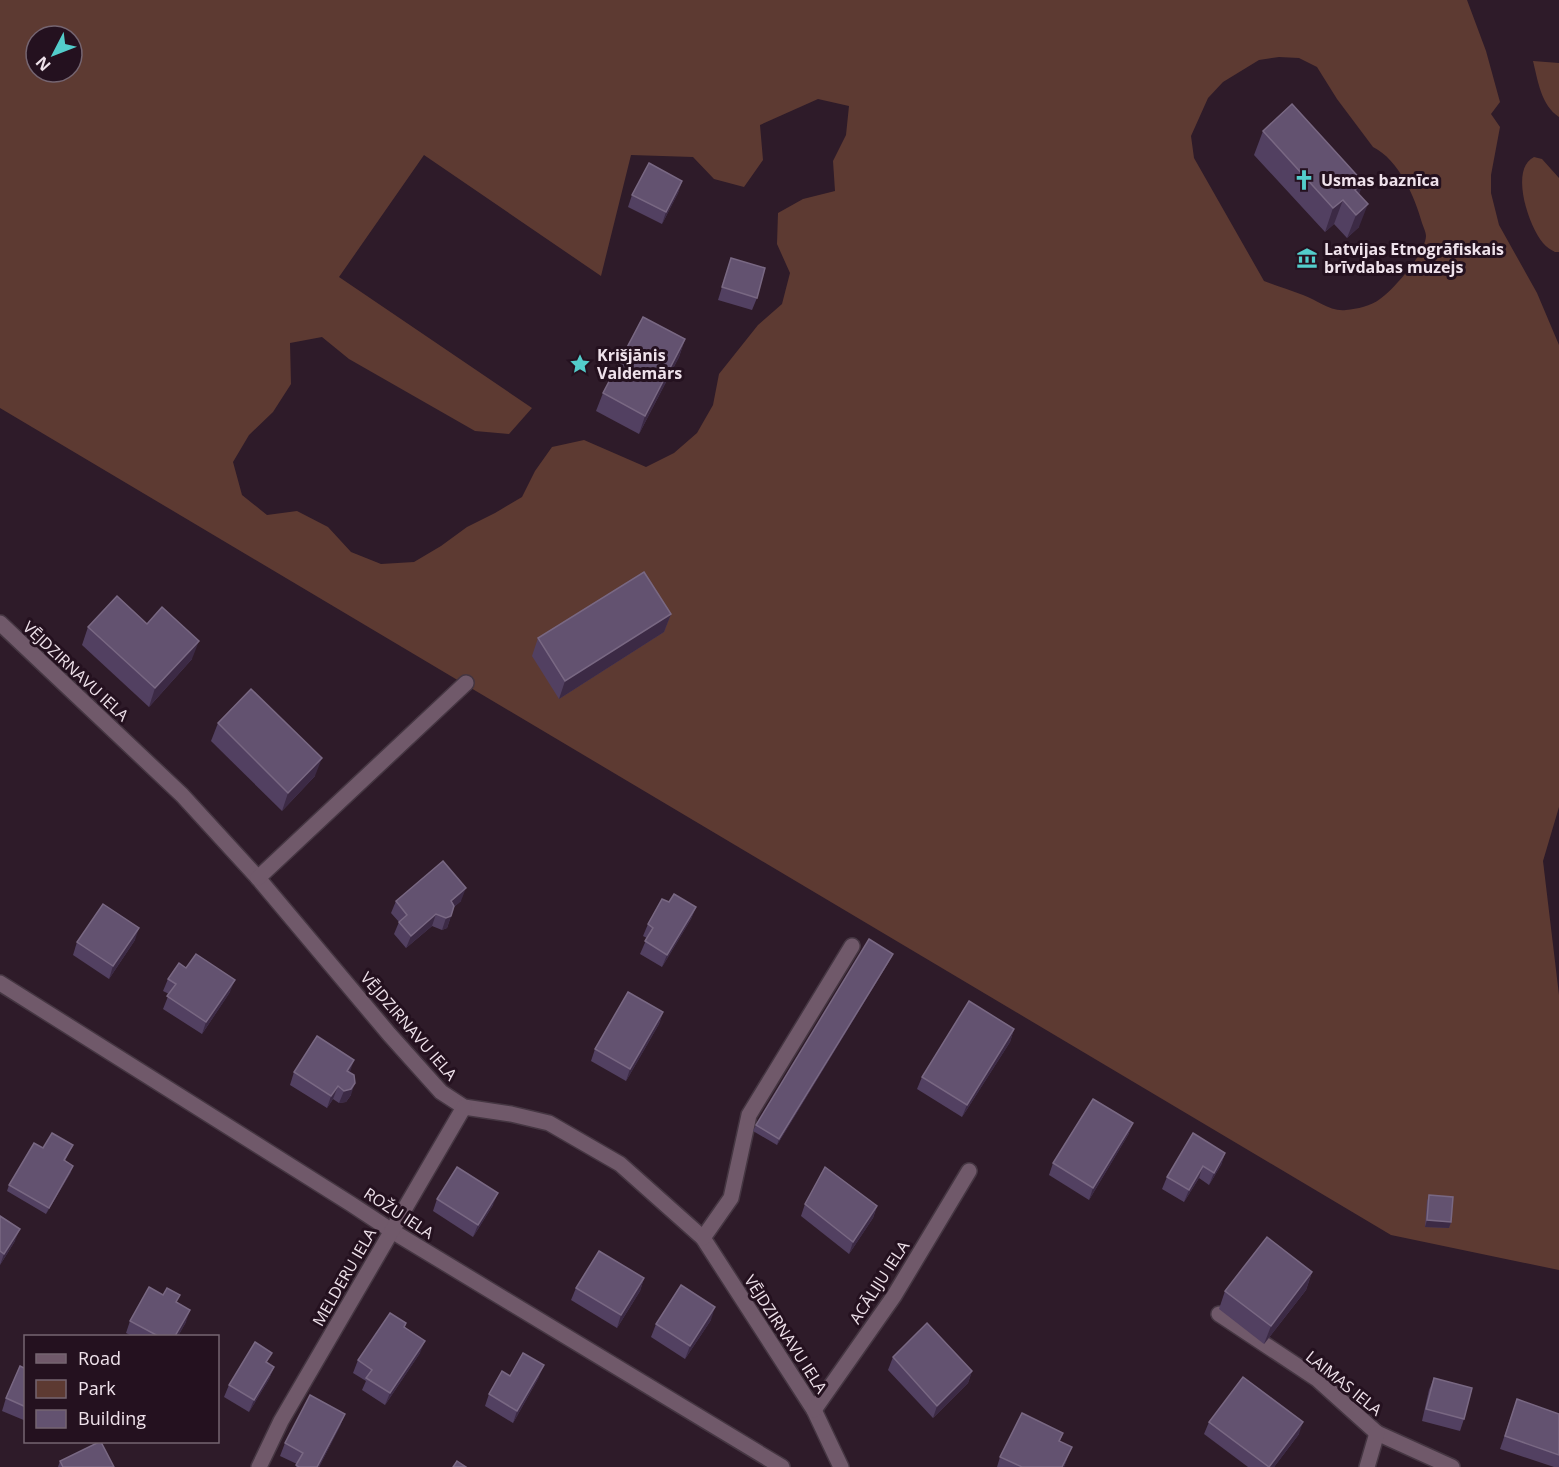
<svg xmlns="http://www.w3.org/2000/svg" width="1559" height="1467" viewBox="0 0 1559 1467" font-family="'Open Sans',sans-serif">
  <style>
    .green { fill: #5d3a32; fill-rule: evenodd }
    .lines { fill: none; stroke-linecap: round; stroke-linejoin: round }
    .street-casing { stroke: #453642; stroke-width: 18 }
    .street { stroke: #70596a; stroke-width: 15 }
    .wall { fill: #524061 }
    .shaded-wall { fill: #3c2a45 }
    .building { fill: #635270; stroke: #796883; stroke-width: 1.5 }
    .labels { text-anchor: middle; dominant-baseline: central; stroke-width: 6; stroke-linejoin: round; paint-order: stroke }
    .poi-label { font-size: 16px; font-weight: bold; fill: #efe2eb; stroke: #24111f; text-anchor: start }
    .street-label { font-size: 16px; fill: #efe2eb; stroke: #24111f }
  </style>
  <rect width="100%" height="100%" fill="#2e1b29"/>
  <g class="green">
    <path d="M0 0H1467L1486 51 1500 102 1491 114 1500 127 1491 175V193L1499 225 1537 293 1559 345V807L1543 861 1559 995V1270L1391 1235 0 408ZM36 36H72V72H36ZM1279 57 1299 58 1317 67 1337 99 1373 147C1399 160 1415 197 1422 223 1423 226 1426 232 1426 236 1425 254 1394 289 1380 299 1371 306 1357 309 1346 310 1330 312 1317 300 1303 295 1290 290 1277 286 1264 281L1194 158 1191 136 1208 98 1223 82 1259 60ZM818 99 849 106 846 135 833 161 835 191 803 199 778 213 777 244 790 273 782 304 758 325 719 374 713 405 697 433 674 453 646 467 584 440 552 447 535 471 522 497 495 513 467 527 441 546 414 562 381 564 351 552 328 527 297 511 267 515 242 495 233 462 249 435 273 412 291 384 290 343 322 337 349 359 475 431 509 434 532 408 339 277 424 155 601 276 631 155 693 157 714 179 744 187 763 160 760 125Z"/>
    <path d="M1533 61 1559 63V117C1541 105 1538 81 1533 61Z"/>
    <path d="M1534 157 1542 159 1559 178V252H1555C1551 250 1546 247 1543 243 1529 227 1509 169 1534 157Z"/>
  </g>
  <g class="lines">
    <g class="street-casing">
      <g id="street">
        <path d="M0 623 182 795 258 878 389 1034 441 1092 464 1107 511 1114 549 1123 620 1164 703 1238 814 1410 841 1467"/>
        <path d="M258 878 466 683"/>
        <path d="M0 983 351 1204 392 1231 782 1467"/>
        <path d="M703 1238 731 1198 749 1115 852 946"/>
        <path d="M1219 1314 1317 1379 1377 1433 1452 1467"/>
        <path d="M814 1410 894 1296 969 1171"/>
        <path d="M259 1467 281 1421 464 1107"/>
        <path d="M1367 1467 1377 1433"/>
      </g>
    </g>
    <use href="#street" class="street"/>
  </g>
  <g class="wall">
    <path d="M1263 131 1363 182 1359 194V227L1347 238 1334 224 1325 232 1254 155Z"/>
    <path d="M682 181 678 193 662 224 628 207 632 195Z"/>
    <path d="M731 258 757 298 752 310 718 300Z"/>
    <path d="M685 339 679 357 639 434 596 411 603 393Z"/>
    <path d="M671 614 664 632 559 699 532 656 538 638Z"/>
    <path d="M147 624 192 659 149 707 82 645 88 627Z"/>
    <path d="M218 723 315 776 282 811 211 741Z"/>
    <path d="M396 901H461L454 907 447 928 442 930 432 926 406 948 394 934 399 922 391 913Z"/>
    <path d="M669 902 696 907 691 919 662 967 640 954 647 938 643 936 648 924Z"/>
    <path d="M135 940 109 979 73 955 77 942Z"/>
    <path d="M890 960 777 1145 753 1131 756 1125Z"/>
    <path d="M186 968 230 992 202 1034 163 1009 169 994 163 991 168 979Z"/>
    <path d="M663 1012 659 1024 626 1081 591 1061 595 1049Z"/>
    <path d="M1014 1029 1010 1042 962 1117 917 1089 922 1077Z"/>
    <path d="M294 1072 350 1073 351 1095 346 1102 339 1103 333 1099 327 1108 290 1085Z"/>
    <path d="M1133 1123 1128 1135 1089 1200 1049 1175 1053 1163Z"/>
    <path d="M73 1145 65 1161 71 1172 46 1214 7 1191 9 1185 43 1148Z"/>
    <path d="M1225 1153 1221 1165 1209 1185 1199 1178 1184 1202 1162 1189 1167 1177Z"/>
    <path d="M1429 1195 1451 1222 1449 1228 1425 1227 1427 1201Z"/>
    <path d="M437 1199 493 1205 473 1237 433 1211Z"/>
    <path d="M805 1204 877 1206 873 1218 849 1254 801 1216Z"/>
    <path d="M0 1216 15 1241 0 1265Z"/>
    <path d="M1312 1272 1306 1290 1264 1344 1219 1309 1225 1291Z"/>
    <path d="M644 1278 640 1291 617 1328 571 1300 576 1288Z"/>
    <path d="M177 1303 186 1322 178 1336H132L126 1333 130 1321Z"/>
    <path d="M711 1320 685 1359 651 1337 656 1324Z"/>
    <path d="M406 1323 405 1327 420 1353 385 1405 362 1390 366 1381 353 1373 358 1360Z"/>
    <path d="M893 1357 972 1371 968 1383 933 1418 888 1370Z"/>
    <path d="M268 1364 274 1367 269 1379 249 1412 224 1397 229 1385Z"/>
    <path d="M26 1369V1421L2 1411 6 1398Z"/>
    <path d="M510 1376 539 1377 513 1423 485 1406 489 1394Z"/>
    <path d="M1434 1378 1464 1419 1460 1431 1422 1421 1429 1390Z"/>
    <path d="M1517 1399 1559 1414V1467H1554L1500 1449Z"/>
    <path d="M345 1414 340 1426 319 1467H296L297 1464 280 1456 285 1443Z"/>
    <path d="M1209 1422 1299 1434 1274 1467H1248L1204 1434Z"/>
    <path d="M1063 1433 1060 1441 1067 1459 1064 1467H997L1000 1457Z"/>
    <path d="M60 1461 114 1467H58Z"/>
  </g>
  <g class="shaded-wall">
    <path d="M682 181 678 193 662 224 666 212Z"/>
    <path d="M1363 182 1355 206V190Z"/>
    <path d="M1343 200 1334 224 1325 232 1333 208Z"/>
    <path d="M1368 204 1359 227 1347 238 1356 215Z"/>
    <path d="M685 339 679 357 639 434 645 416Z"/>
    <path d="M671 614 664 632 559 699 565 681Z"/>
    <path d="M199 641 192 659 149 707 155 688Z"/>
    <path d="M322 758 315 776 282 811 288 793Z"/>
    <path d="M466 888 461 901 447 913 451 901Z"/>
    <path d="M696 907 691 919 662 967 667 955Z"/>
    <path d="M436 914 432 926 406 948 411 936Z"/>
    <path d="M451 916 447 928 442 930 446 918Z"/>
    <path d="M139 928 135 940 109 979 113 966Z"/>
    <path d="M893 954 890 960 777 1145 779 1139Z"/>
    <path d="M235 980 230 992 202 1034 206 1022Z"/>
    <path d="M663 1012 659 1024 626 1081 630 1069Z"/>
    <path d="M1014 1029 1010 1042 962 1117 967 1105Z"/>
    <path d="M354 1060 350 1072 343 1083 347 1071Z"/>
    <path d="M355 1083 351 1095 346 1102 339 1103 344 1091Z"/>
    <path d="M338 1086 333 1099 327 1108 331 1096Z"/>
    <path d="M1133 1123 1128 1135 1089 1200 1093 1188Z"/>
    <path d="M1225 1153 1221 1165 1209 1185 1214 1173Z"/>
    <path d="M73 1166 71 1172 46 1214 49 1208Z"/>
    <path d="M1203 1166 1199 1178 1184 1202 1189 1190Z"/>
    <path d="M498 1193 493 1205 473 1237 478 1225Z"/>
    <path d="M877 1206 873 1218 849 1254 853 1242Z"/>
    <path d="M1427 1220 1451 1222 1449 1228 1425 1227Z"/>
    <path d="M20 1229 15 1241 0 1265 4 1254Z"/>
    <path d="M1312 1272 1306 1290 1264 1344 1271 1326Z"/>
    <path d="M644 1278 640 1291 617 1328 621 1315Z"/>
    <path d="M715 1307 711 1320 685 1359 690 1346Z"/>
    <path d="M190 1310 186 1322 178 1336H175Z"/>
    <path d="M425 1341 420 1353 385 1405 390 1393Z"/>
    <path d="M544 1365 539 1377 513 1423 517 1411Z"/>
    <path d="M274 1367 269 1379 249 1412 254 1400Z"/>
    <path d="M972 1371 968 1383 933 1418 937 1406Z"/>
    <path d="M345 1414 340 1426 319 1467H317Z"/>
    <path d="M1303 1422 1299 1434 1274 1467H1269Z"/>
    <path d="M1072 1447 1067 1459 1064 1467H1062Z"/>
  </g>
  <g class="building">
    <path d="M1292 104 1363 182 1355 190 1368 204 1356 215 1343 200 1333 208 1263 131Z"/>
    <path d="M649 163 682 181 666 212 632 195Z"/>
    <path d="M731 258 765 268 757 298 722 287Z"/>
    <path d="M643 317 685 339 645 416 603 393Z"/>
    <path d="M644 572 671 614 565 681 538 638Z"/>
    <path d="M117 596 147 624 162 607 199 641 155 688 88 627Z"/>
    <path d="M251 689 322 758 288 793 218 723Z"/>
    <path d="M443 861 466 888 451 901 454 906 451 916 446 918 436 914 411 936 399 922 407 915 396 901Z"/>
    <path d="M674 894 696 907 667 955 645 941 653 928 648 924 662 899 669 902Z"/>
    <path d="M103 904 139 928 113 966 77 942Z"/>
    <path d="M869 939 893 954 779 1139 756 1125Z"/>
    <path d="M196 954 235 980 206 1022 167 996 176 984 168 979 179 963 186 968Z"/>
    <path d="M628 992 663 1012 630 1069 595 1049Z"/>
    <path d="M969 1001 1014 1029 967 1105 922 1077Z"/>
    <path d="M317 1036 354 1060 347 1071 354 1075 355 1083 351 1089 344 1091 338 1086 331 1096 294 1072Z"/>
    <path d="M1093 1099 1133 1123 1093 1188 1053 1163Z"/>
    <path d="M52 1133 73 1145 64 1160 73 1166 49 1208 9 1185 34 1143 43 1148Z"/>
    <path d="M1193 1133 1225 1153 1214 1173 1203 1166 1189 1190 1167 1177Z"/>
    <path d="M457 1167 498 1193 478 1225 437 1199Z"/>
    <path d="M825 1167 877 1206 853 1242 805 1204Z"/>
    <path d="M1429 1195 1453 1197 1451 1222 1427 1220Z"/>
    <path d="M0 1216 20 1229 4 1254 0 1251Z"/>
    <path d="M1267 1237 1312 1272 1271 1326 1225 1291Z"/>
    <path d="M599 1251 644 1278 621 1315 576 1288Z"/>
    <path d="M681 1285 715 1307 690 1346 656 1324Z"/>
    <path d="M149 1287 163 1295 167 1288 180 1295 176 1302 190 1310 175 1336H158L130 1321Z"/>
    <path d="M390 1313 406 1323 404 1327 425 1341 390 1393 366 1378 372 1370 358 1360Z"/>
    <path d="M927 1323 972 1371 937 1406 893 1357Z"/>
    <path d="M255 1342 272 1353 266 1362 274 1367 254 1400 229 1385Z"/>
    <path d="M523 1353 544 1365 517 1411 489 1394 502 1371 510 1376Z"/>
    <path d="M20 1366 26 1369V1407L6 1398Z"/>
    <path d="M1243 1377 1303 1422 1269 1467 1209 1422Z"/>
    <path d="M1434 1378 1472 1388 1464 1419 1426 1409Z"/>
    <path d="M310 1395 345 1414 317 1467H299L296 1465 303 1453 285 1443Z"/>
    <path d="M1517 1399 1559 1414V1455L1505 1436Z"/>
    <path d="M1022 1413 1063 1433 1059 1441 1072 1447 1062 1467H1022L1000 1457Z"/>
    <path d="M99 1442H101L114 1467H63L60 1461Z"/>
    <path d="M457 1461 466 1467H453Z"/>
  </g>
  <defs>
    <g id="church-bare" transform="scale(1.62)"><path d="M-1.2-6h2.4v3.5h3.3v2.4h-3.3V6h-2.4V-.1h-3.3v-2.4h3.3Z" fill="#53cdcb" stroke="#24111f" stroke-width="2.5" paint-order="stroke"/></g>
    <g id="museum-bare" transform="scale(1.62)"><path d="M0-6L6-3V-2H-6V-3ZM-5-1h2V3h-2ZM-1-1h2V3h-2ZM3-1h2V3H3ZM-6 4H6V6H-6Z" fill="#53cdcb" stroke="#24111f" stroke-width="2.5" paint-order="stroke"/></g>
    <g id="sight-bare" transform="scale(1.62)"><path d="M0-6L1.8-2.2L6-1.7L2.9 1.2L3.7 5.4L0 3.3L-3.7 5.4L-2.9 1.2L-6-1.7L-1.8-2.2Z" fill="#53cdcb" stroke="#24111f" stroke-width="2.5" paint-order="stroke"/></g>
  </defs>
  <g fill-rule="evenodd">
    <use href="#church-bare" x="1304" y="180"/>
    <use href="#museum-bare" x="1307" y="258"/>
    <use href="#sight-bare" x="580" y="364"/>
  </g>
  <g class="labels">
    <g class="poi-label">
      <text x="1321" y="180">Usmas baznīca</text>
      <text x="1324" y="249">Latvijas Etnogrāfiskais<tspan x="1324" dy="18">brīvdabas muzejs</tspan></text>
      <text x="597" y="355">Krišjānis<tspan x="597" dy="18">Valdemārs</tspan></text>
    </g>
    <g class="street-label">
      <text transform="translate(76 671) rotate(43)">VĒJDZIRNAVU IELA</text>
      <text transform="translate(409 1026) rotate(49)">VĒJDZIRNAVU IELA</text>
      <text transform="translate(399 1213) rotate(33)">ROŽU IELA</text>
      <text transform="translate(344 1277) rotate(-60)">MELDERU IELA</text>
      <text transform="translate(879 1282) rotate(-57)">ACĀLIJU IELA</text>
      <text transform="translate(786 1334) rotate(57)">VĒJDZIRNAVU IELA</text>
      <text transform="translate(1344 1383) rotate(39)">LAIMAS IELA</text>
    </g>
  </g>
  <rect x="24" y="1335" width="195" height="108" fill="#24111f" stroke="#756571" stroke-width="1.5"/>
  <rect x="36" y="1354" width="30" height="9" fill="#70596a" stroke="#756571" stroke-width="1.5"/>
  <text x="78" y="1365" font-size="18" fill="#efe2eb">Road</text>
  <rect x="36" y="1380" width="30" height="18" fill="#5d3a32" stroke="#756571" stroke-width="1.5"/>
  <text x="78" y="1395" font-size="18" fill="#efe2eb">Park</text>
  <rect x="36" y="1410" width="30" height="18" fill="#635270" stroke="#756571" stroke-width="1.5"/>
  <text x="78" y="1425" font-size="18" fill="#efe2eb">Building</text>
  <g transform="translate(54 54) rotate(228)"><circle r="28" fill="#24111f" stroke="#756571" stroke-width="1.5"/>
  <path d="M0-4.5L10 22L0 15L-10 22Z" fill="#53cdcb"/>
  <text y="-9" font-size="16" font-weight="bold" text-anchor="middle" fill="#efe2eb">N</text>
  </g>
</svg>
